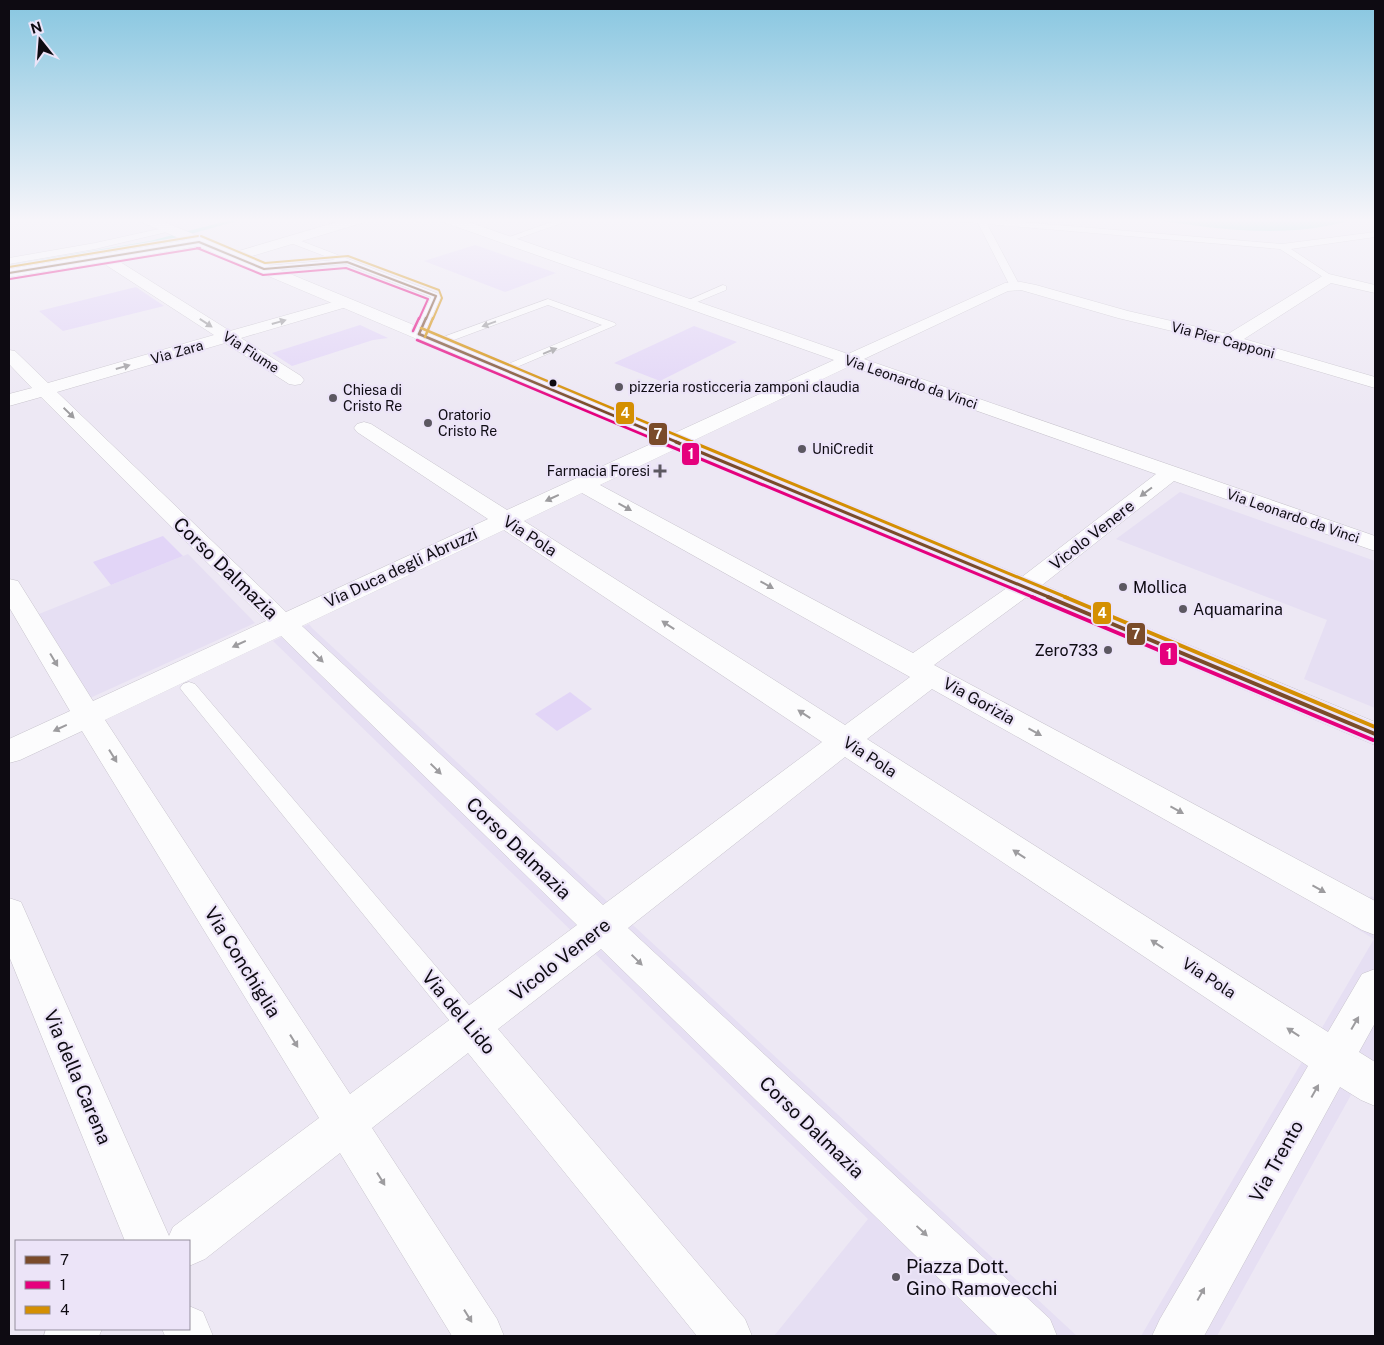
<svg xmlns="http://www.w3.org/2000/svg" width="1384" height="1345" viewBox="0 0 1384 1345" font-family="'Public Sans',sans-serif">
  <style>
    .built { fill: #e6dff3 }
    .green { fill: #e2d5f7 }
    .water { fill: #97e1d4 }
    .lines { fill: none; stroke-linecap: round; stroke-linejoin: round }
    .stream { fill: #97e1d4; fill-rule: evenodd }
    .lane-casing { stroke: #c7c3cc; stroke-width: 1 }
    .street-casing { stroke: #c7c3cc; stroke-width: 1 }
    .secondary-casing { stroke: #c7c3cc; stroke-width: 1 }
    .lane { fill: #fcfcfd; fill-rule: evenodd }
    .street { fill: #fcfcfd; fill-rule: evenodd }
    .secondary { fill: #fcfcfd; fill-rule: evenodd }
    .bus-1-far3-casing { stroke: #ece4f8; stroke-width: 4 }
    .bus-1-far2-casing { stroke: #ece4f8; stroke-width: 5 }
    .bus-1-far1-casing { stroke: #ece4f8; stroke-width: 6 }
    .bus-1-casing { stroke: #ece4f8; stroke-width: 8 }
    .bus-2-far3-casing { stroke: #ece4f8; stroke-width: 4 }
    .bus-2-far2-casing { stroke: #ece4f8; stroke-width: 5 }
    .bus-2-far1-casing { stroke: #ece4f8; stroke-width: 6 }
    .bus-2-casing { stroke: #ece4f8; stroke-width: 8 }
    .bus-3-far3-casing { stroke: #ece4f8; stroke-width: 4 }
    .bus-3-far2-casing { stroke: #ece4f8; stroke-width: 5 }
    .bus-3-far1-casing { stroke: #ece4f8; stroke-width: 6 }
    .bus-3-casing { stroke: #ece4f8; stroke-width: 8 }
    .bus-1-far3 { stroke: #7a4b2a; stroke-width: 2 }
    .bus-1-far2 { stroke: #7a4b2a; stroke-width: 2.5 }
    .bus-1-far1 { stroke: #7a4b2a; stroke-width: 3 }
    .bus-1 { stroke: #7a4b2a; stroke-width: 4 }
    .bus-2-far3 { stroke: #e5007d; stroke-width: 2 }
    .bus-2-far2 { stroke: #e5007d; stroke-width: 2.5 }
    .bus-2-far1 { stroke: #e5007d; stroke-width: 3 }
    .bus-2 { stroke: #e5007d; stroke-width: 4 }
    .bus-3-far3 { stroke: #d48f03; stroke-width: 2 }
    .bus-3-far2 { stroke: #d48f03; stroke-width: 2.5 }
    .bus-3-far1 { stroke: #d48f03; stroke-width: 3 }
    .bus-3 { stroke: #d48f03; stroke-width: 4 }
    .oneway { fill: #9d9c9f }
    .bus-dot { fill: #0e0b12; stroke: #ece4f8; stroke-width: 2 }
    .poi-dot { fill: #5c5861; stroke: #ece4f8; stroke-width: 2 }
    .labels { text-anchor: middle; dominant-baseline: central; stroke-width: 4.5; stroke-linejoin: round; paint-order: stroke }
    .far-street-label { font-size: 14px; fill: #0e0b12; stroke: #ece4f8 }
    .far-poi-label { font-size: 14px; fill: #0e0b12; stroke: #ece4f8; text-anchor: start }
    .street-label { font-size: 16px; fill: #0e0b12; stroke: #ece4f8 }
    .poi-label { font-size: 16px; fill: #0e0b12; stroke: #ece4f8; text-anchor: start }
    .near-street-label { font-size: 19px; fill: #0e0b12; stroke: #ece4f8 }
    .near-poi-label { font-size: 19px; fill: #0e0b12; stroke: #ece4f8; text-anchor: start }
    .line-badge { stroke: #ece4f8; stroke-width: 2 }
    .badge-label { font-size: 14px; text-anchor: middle; font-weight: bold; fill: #fff }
  </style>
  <rect width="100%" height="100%" fill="#ede8f4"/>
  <g class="built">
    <path d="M1180 492 1375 561V708L1304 679 1327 620 1116 539Z"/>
    <path d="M188 554 255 623 79 703 29 618Z"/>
    <path d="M309 624 312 628 1077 1336H774L868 1219 273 641Z"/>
    <path d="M1371 896 1375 898V1086L1361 1077 1217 1336H1141L1374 939 1352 926Z"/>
  </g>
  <g class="green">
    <path d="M475 245 556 273 505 292 424 261Z"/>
    <path d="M136 287 164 306 63 331 39 311Z"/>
    <path d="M360 325 388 338 373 340 292 366 272 353Z"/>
    <path d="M694 326 737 342 660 381 614 363Z"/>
    <path d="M163 536 183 556 111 585 93 562Z"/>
    <path d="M570 692 592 709 557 731 535 714Z"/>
  </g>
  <path class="water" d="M1148 219H1355C1289 240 1216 229 1148 219Z"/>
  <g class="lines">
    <path class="stream" d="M234 219H245L150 245 9 269V265L150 241Z"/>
    <g class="lane-casing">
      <g id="lane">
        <path d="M560 219H573L508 242 501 240Z"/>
        <path d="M951 219H986L1282 244 1375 232V237L1291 249 1332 276V280L1329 281 1280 249 987 224 1020 286 1015 289 1010 286 978 223 955 221Z"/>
        <path d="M168 227H171V231L95 249 9 264V258L95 243Z"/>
        <path d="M291 237 439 294 441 296 423 336 419 337 414 334 431 297 345 264 261 271 259 269 264 266 335 260 288 242V238Z"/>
        <path d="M723 285 726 286V290L690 305 687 306 682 303Z"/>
        <path d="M548 299 615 323 616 325 505 372 501 371 499 369 501 367 602 325 548 305 443 344H435L434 342 435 340Z"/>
        <path d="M189 682 195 684 480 1018 483 1027 480 1036 471 1039 462 1036 183 692 180 688 183 684Z"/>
      </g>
    </g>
    <g class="street-casing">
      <g id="street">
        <path d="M347 219H367L365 222 239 260 234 261 227 257 229 254Z"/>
        <path d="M441 219H460L848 354 1005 283 1021 282 1036 285 1128 311 1228 334 1324 275 1329 274 1375 285V293L1331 283 1244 339 1375 377V388L1226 344 1118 318 1021 290 1008 291 864 359 1375 536V551L1174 481 1032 593 934 665 1375 901V935L1362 930 932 689 867 739 1328 1032 1362 974 1375 969V1023L1359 1052 1375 1062V1106L1361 1100 1340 1087 1204 1336H1152L1160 1319 1308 1066 845 757 628 928 1050 1319 1057 1336H998L601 949 498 1029 745 1319 752 1336H697L468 1053 372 1128 497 1319 504 1336H452L340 1153 205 1259 189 1266V1241H125L9 956V898L21 902 169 1236 173 1227 319 1118 82 731 20 760 9 763V739L70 711 9 607V579L18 581 93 701 266 621 41 397 9 406V394L32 388 9 364V350L15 351 48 383 214 335 106 265 104 262 9 277V269L199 238 206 242 204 245 117 260 230 331 340 300H350L353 303 350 306 241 338 301 376 304 380 301 384 295 385 289 384 225 343 57 392 286 612 488 519 357 432 354 428 357 424 364 422 371 424 507 510 834 360 443 222ZM850 366 1156 474 1014 583 913 653 600 485ZM582 493 910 677 845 725 524 521ZM504 530 822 742 603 905 302 626ZM281 636 577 925 350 1094 105 720Z"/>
        <path d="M189 1306 203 1312 213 1336H165L162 1329H189Z"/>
        <path d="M46 1329H102L99 1336H44Z"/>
      </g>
    </g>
    <g class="secondary-casing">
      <path id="secondary" d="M139 219H157L1375 722V745L141 222Z"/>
    </g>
    <use href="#lane" class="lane"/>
    <use href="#street" class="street"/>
    <use href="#secondary" class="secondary"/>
    <g class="bus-1-far3-casing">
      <g id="bus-1-far3">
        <path d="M199 242 264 269 347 262 436 296 426 319"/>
        <path d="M9 273 199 242"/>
      </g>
    </g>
    <g class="bus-1-far2-casing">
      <g id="bus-1-far2">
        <path d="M419 334 426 318"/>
        <path d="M419 334 679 443"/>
      </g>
    </g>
    <g class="bus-1-far1-casing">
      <path id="bus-1-far1" d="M676 442 1051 598"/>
    </g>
    <g class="bus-1-casing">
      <path id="bus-1" d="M1048 597 1375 734"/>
    </g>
    <g class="bus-2-far3-casing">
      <g id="bus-2-far3">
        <path d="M197 248 263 275 346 268 428 299 419 319"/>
        <path d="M10 279 200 248"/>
      </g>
    </g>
    <g class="bus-2-far2-casing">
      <g id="bus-2-far2">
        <path d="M413 331 419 318"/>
        <path d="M417 340 663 443"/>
      </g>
    </g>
    <g class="bus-2-far1-casing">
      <path id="bus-2-far1" d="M660 442 1035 598"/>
    </g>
    <g class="bus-2-casing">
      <path id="bus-2" d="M1032 597 1373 740"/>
    </g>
    <g class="bus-3-far3-casing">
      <g id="bus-3-far3">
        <path d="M201 236 265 263 348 256 439 290 442 298 433 319"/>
        <path d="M9 267 198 236"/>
      </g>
    </g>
    <g class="bus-3-far2-casing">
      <g id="bus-3-far2">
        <path d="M421 328 695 443"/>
        <path d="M425 337 433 318"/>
      </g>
    </g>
    <g class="bus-3-far1-casing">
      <path id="bus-3-far1" d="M692 442 1068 598"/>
    </g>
    <g class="bus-3-casing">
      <path id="bus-3" d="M1065 597 1375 727"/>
    </g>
    <use href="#bus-1-far3" class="bus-1-far3"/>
    <use href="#bus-1-far2" class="bus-1-far2"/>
    <use href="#bus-1-far1" class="bus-1-far1"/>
    <use href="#bus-1" class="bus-1"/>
    <use href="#bus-2-far3" class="bus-2-far3"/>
    <use href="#bus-2-far2" class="bus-2-far2"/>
    <use href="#bus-2-far1" class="bus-2-far1"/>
    <use href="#bus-2" class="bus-2"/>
    <use href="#bus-3-far3" class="bus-3-far3"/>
    <use href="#bus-3-far2" class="bus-3-far2"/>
    <use href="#bus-3-far1" class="bus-3-far1"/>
    <use href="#bus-3" class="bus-3"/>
  </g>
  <defs><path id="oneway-solid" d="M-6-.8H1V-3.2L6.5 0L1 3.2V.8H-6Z" transform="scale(1.25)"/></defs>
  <g class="oneway">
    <use href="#oneway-solid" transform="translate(279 322) rotate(-16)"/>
    <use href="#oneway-solid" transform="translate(206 323) rotate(33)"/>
    <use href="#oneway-solid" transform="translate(489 324) rotate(160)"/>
    <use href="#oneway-solid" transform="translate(550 351) rotate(-22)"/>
    <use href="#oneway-solid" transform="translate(123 367) rotate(-16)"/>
    <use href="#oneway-solid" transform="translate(69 413) rotate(44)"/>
    <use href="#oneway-solid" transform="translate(1146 492) rotate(143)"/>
    <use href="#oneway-solid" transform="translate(552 498) rotate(155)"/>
    <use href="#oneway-solid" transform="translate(625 507) rotate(29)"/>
    <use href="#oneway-solid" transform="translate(767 585) rotate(29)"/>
    <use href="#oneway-solid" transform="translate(668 625) rotate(-147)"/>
    <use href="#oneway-solid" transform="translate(239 644) rotate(155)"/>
    <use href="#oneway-solid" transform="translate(318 657) rotate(44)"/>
    <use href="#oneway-solid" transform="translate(54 660) rotate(59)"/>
    <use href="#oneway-solid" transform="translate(804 714) rotate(-147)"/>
    <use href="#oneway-solid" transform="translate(60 728) rotate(155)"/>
    <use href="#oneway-solid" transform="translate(1035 732) rotate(29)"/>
    <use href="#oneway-solid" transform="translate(113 756) rotate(58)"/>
    <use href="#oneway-solid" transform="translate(436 769) rotate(44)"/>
    <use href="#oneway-solid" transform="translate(1177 810) rotate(29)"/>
    <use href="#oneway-solid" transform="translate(1019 854) rotate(-147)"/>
    <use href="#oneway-solid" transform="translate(1319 889) rotate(29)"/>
    <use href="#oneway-solid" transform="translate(1157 944) rotate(-147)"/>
    <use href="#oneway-solid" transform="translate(637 960) rotate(44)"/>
    <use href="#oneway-solid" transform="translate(1355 1023) rotate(-60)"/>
    <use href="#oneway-solid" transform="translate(1293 1032) rotate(-147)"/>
    <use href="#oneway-solid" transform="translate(294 1041) rotate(58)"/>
    <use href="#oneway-solid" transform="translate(1315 1091) rotate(-61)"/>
    <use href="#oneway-solid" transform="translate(381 1179) rotate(58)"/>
    <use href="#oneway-solid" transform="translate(922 1231) rotate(43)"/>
    <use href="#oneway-solid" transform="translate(1201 1294) rotate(-61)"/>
    <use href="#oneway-solid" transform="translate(468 1316) rotate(58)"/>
  </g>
  <linearGradient id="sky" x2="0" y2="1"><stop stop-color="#87c6e0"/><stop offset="0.54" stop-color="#f7f5fa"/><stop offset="1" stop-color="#f7f5fa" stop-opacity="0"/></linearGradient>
  <rect width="1384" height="408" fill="url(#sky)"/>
  <circle class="bus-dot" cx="553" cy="383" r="4.5"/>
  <g class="poi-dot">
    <circle cx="619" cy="387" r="5"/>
    <circle cx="333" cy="398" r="5"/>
    <circle cx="428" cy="423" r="5"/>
    <circle cx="802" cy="449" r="5"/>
    <path d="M657.5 463.5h5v5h5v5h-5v5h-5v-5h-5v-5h5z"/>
    <circle cx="1123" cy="587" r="5"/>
    <circle cx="1183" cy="609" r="5"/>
    <circle cx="1108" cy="650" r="5"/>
    <circle cx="896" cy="1277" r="5"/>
  </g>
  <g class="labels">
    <g class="far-street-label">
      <text transform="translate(1223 340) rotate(15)">Via Pier Capponi</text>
      <text transform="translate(177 352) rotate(-16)">Via Zara</text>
      <text transform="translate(251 352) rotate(33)">Via Fiume</text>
      <text transform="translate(911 382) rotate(19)">Via Leonardo da Vinci</text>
      <text transform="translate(1293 516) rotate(19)">Via Leonardo da Vinci</text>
    </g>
    <g class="far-poi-label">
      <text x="629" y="387">pizzeria rosticceria zamponi claudia</text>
      <text x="343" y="390">Chiesa di<tspan x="343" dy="16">Cristo Re</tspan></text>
      <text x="438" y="415">Oratorio<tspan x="438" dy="16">Cristo Re</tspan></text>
      <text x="812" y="449">UniCredit</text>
      <text x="650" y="471" text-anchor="end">Farmacia Foresi</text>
    </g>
    <g class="street-label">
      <text transform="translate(1092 535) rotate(-38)">Vicolo Venere</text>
      <text transform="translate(530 536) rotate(33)">Via Pola</text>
      <text transform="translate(401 568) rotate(-25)">Via Duca degli Abruzzi</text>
      <text transform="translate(979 701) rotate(29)">Via Gorizia</text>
      <text transform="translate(870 757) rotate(33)">Via Pola</text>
      <text transform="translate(1209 978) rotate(33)">Via Pola</text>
    </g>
    <g class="poi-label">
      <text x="1133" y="587">Mollica</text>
      <text x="1193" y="609">Aquamarina</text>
      <text x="1098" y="650" text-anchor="end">Zero733</text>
    </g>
    <g class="near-street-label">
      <text transform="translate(226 568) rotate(44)">Corso Dalmazia</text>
      <text transform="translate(519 848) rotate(44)">Corso Dalmazia</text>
      <text transform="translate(560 959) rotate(-38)">Vicolo Venere</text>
      <text transform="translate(243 962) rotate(58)">Via Conchiglia</text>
      <text transform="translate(459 1012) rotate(50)">Via del Lido</text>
      <text transform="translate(78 1077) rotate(67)">Via della Carena</text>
      <text transform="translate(812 1127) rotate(44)">Corso Dalmazia</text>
      <text transform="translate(1276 1161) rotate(-61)">Via Trento</text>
    </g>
    <g class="near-poi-label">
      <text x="906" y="1266">Piazza Dott.<tspan x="906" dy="22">Gino Ramovecchi</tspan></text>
    </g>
  </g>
  <g class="line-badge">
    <rect x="615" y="401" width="20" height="24" rx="5" fill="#d48f03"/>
    <rect x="648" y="422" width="20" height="24" rx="5" fill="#7a4b2a"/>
    <rect x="681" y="442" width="19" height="24" rx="5" fill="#e5007d"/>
    <rect x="1092" y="601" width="20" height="24" rx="5" fill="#d48f03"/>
    <rect x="1126" y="622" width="20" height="24" rx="5" fill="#7a4b2a"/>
    <rect x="1159" y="642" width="19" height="24" rx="5" fill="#e5007d"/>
  </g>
  <g class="badge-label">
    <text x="625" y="418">4</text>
    <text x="658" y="439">7</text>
    <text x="691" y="459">1</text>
    <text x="1102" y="618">4</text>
    <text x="1136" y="639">7</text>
    <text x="1169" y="659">1</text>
  </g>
  <rect width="1384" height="1345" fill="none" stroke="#0e0b12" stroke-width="20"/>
  <rect x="15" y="1240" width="175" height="90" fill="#ece4f8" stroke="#938d9c"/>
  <rect x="25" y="1256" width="25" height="8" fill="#7a4b2a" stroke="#938d9c"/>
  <text x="60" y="1265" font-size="15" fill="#0e0b12">7</text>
  <rect x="25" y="1281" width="25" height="8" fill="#e5007d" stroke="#938d9c"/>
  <text x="60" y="1290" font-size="15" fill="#0e0b12">1</text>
  <rect x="25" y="1306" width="25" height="8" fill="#d48f03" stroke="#938d9c"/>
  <text x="60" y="1315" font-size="15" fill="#0e0b12">4</text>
  <g transform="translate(40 40) rotate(343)" stroke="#ece4f8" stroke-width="4" paint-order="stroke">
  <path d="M0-4L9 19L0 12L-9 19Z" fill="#0e0b12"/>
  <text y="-8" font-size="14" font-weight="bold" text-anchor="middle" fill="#0e0b12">N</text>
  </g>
</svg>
